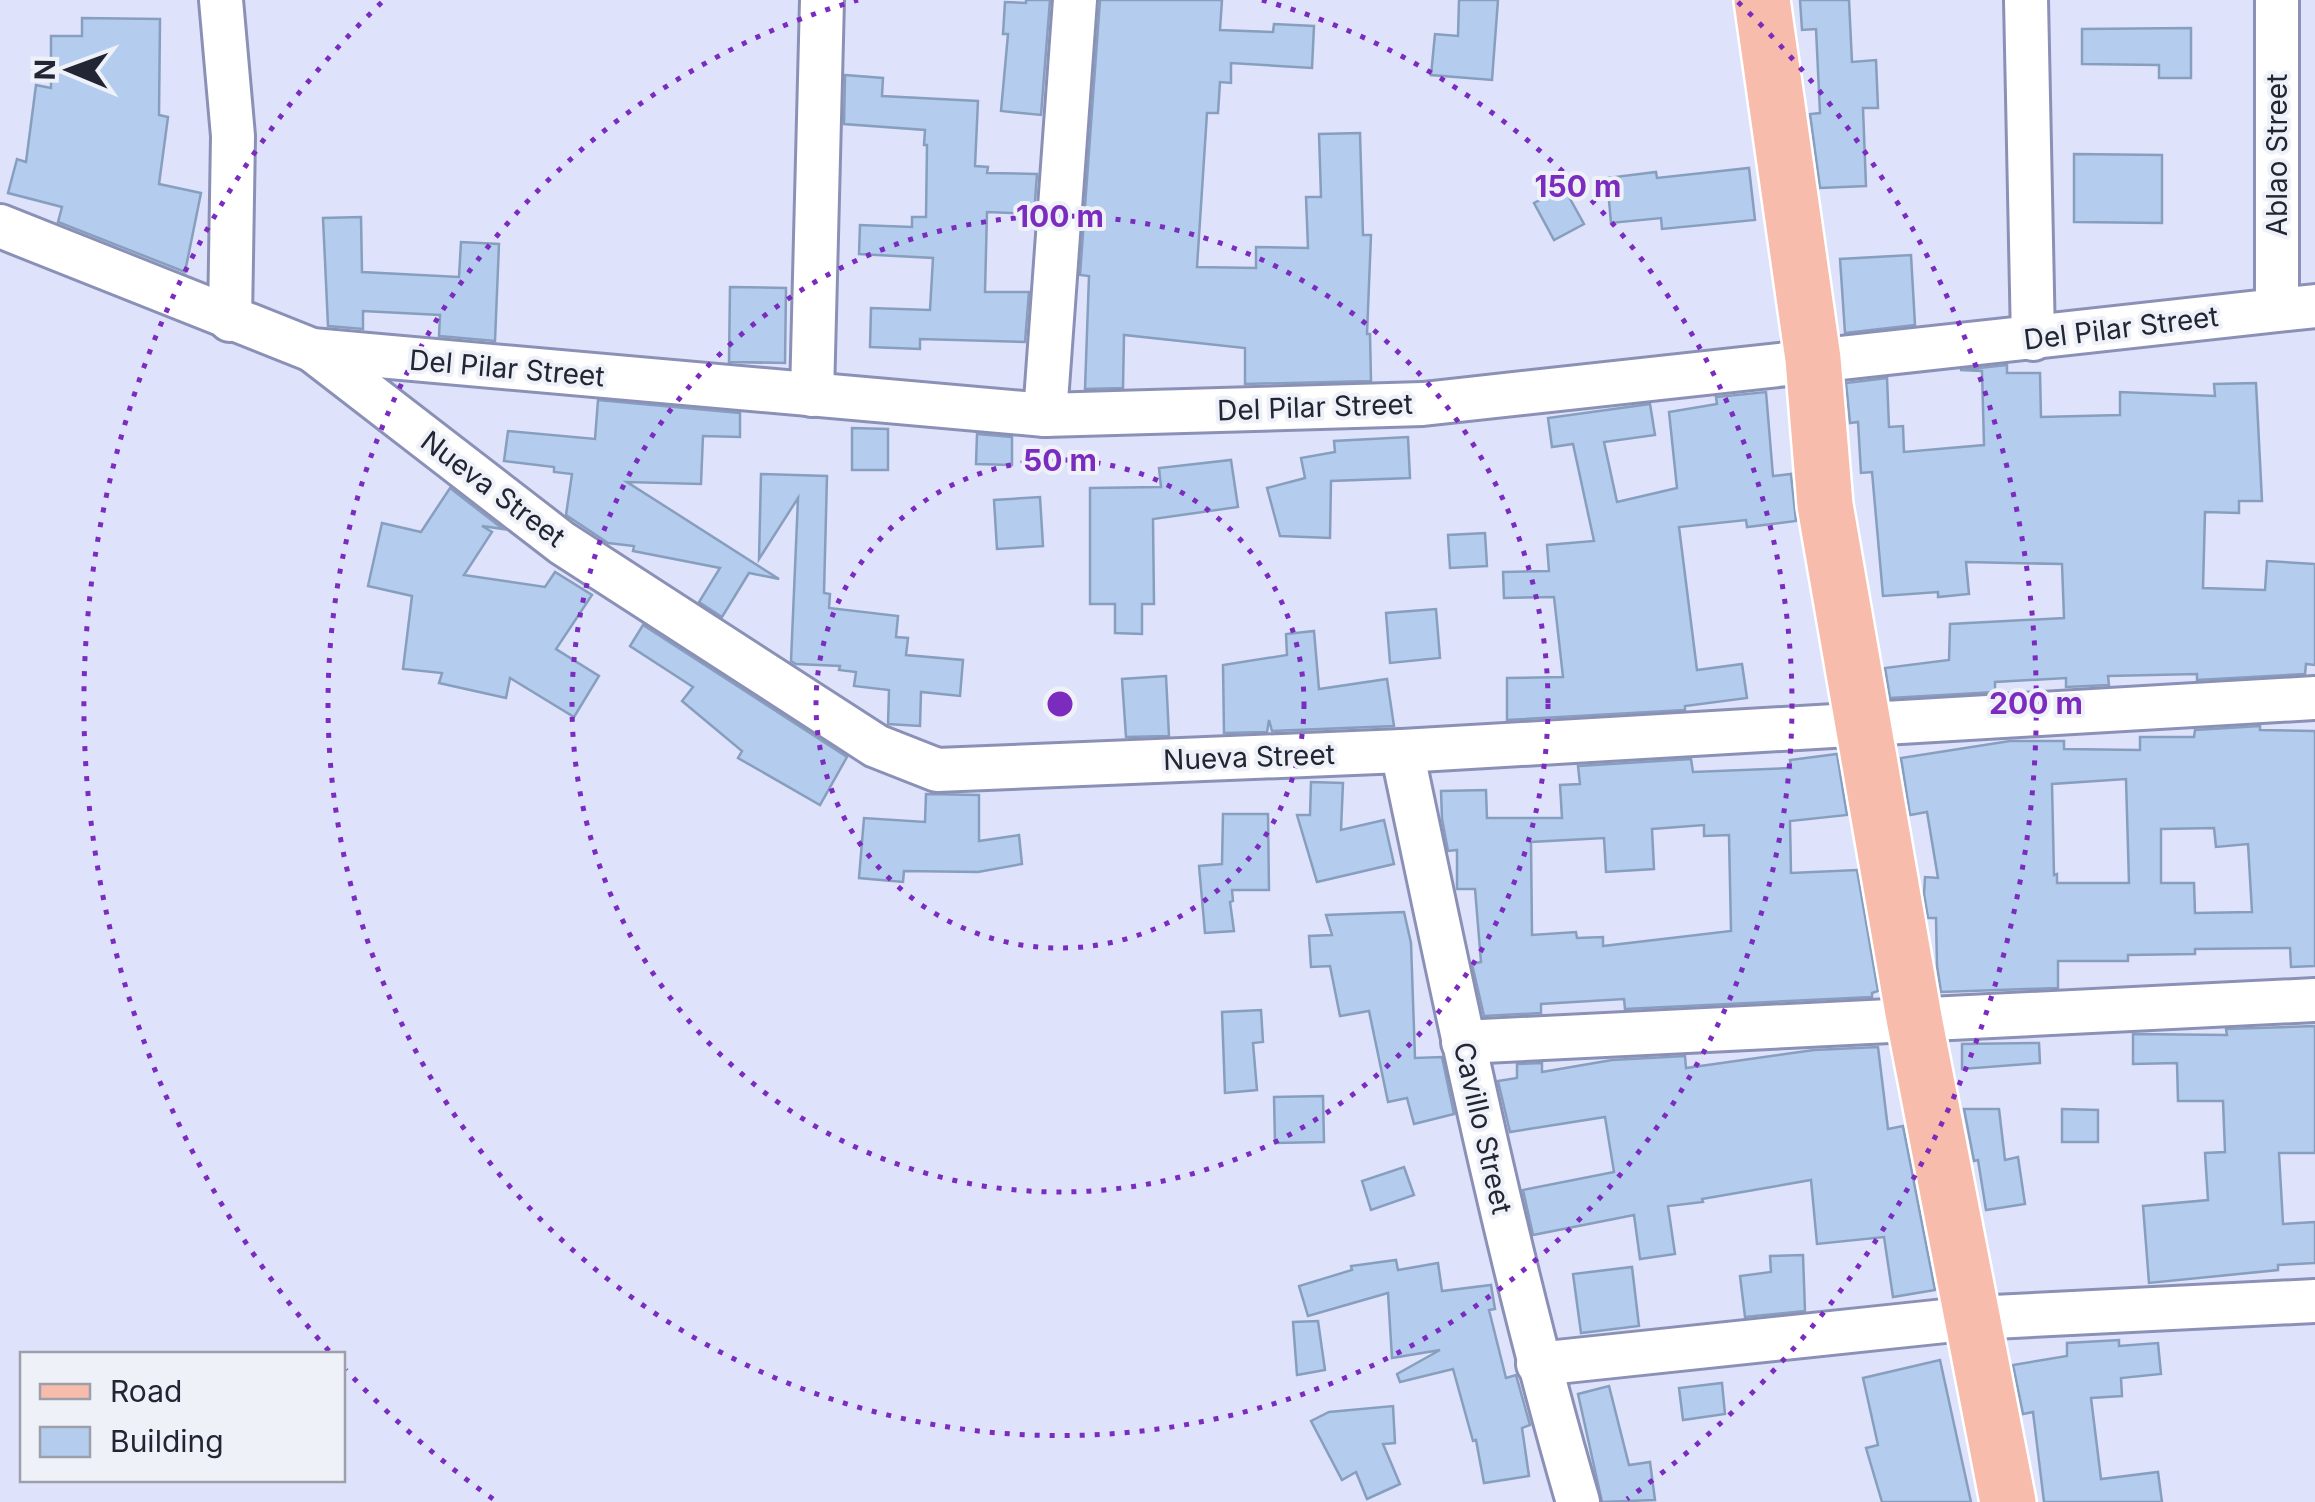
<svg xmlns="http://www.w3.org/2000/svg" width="2315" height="1502" viewBox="0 0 2315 1502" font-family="Inter,sans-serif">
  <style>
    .building { fill: #b4ccee; stroke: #879ebe; stroke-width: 2.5; fill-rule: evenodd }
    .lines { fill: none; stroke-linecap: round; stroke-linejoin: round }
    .minor-casing { stroke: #8b91b6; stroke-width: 48 }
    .major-casing { stroke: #fff; stroke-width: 60 }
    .minor { stroke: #fff; stroke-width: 42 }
    .major { stroke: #f7bcab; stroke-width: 55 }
    .ring { fill: none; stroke: #7b2cbf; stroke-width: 5; stroke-dasharray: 5 10 }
    .labels { text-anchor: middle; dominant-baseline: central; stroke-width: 8; stroke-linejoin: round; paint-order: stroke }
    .street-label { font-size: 28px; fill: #222533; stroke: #eff1f9 }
    .centre { fill: #7b2cbf; stroke: #eff1f9; stroke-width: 5 }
    .ring-label { font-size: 30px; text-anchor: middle; font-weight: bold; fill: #7b2cbf; stroke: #eff1f9; stroke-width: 8; stroke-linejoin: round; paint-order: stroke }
  </style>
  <rect width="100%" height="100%" fill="#dee3fb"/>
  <g class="building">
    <path d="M1026 0H1050L1041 115 1001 111 1008 34H1003L1005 2 1026 3Z"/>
    <path d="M1100 0H1222L1220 30 1273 32 1274 24 1314 26 1312 68 1231 63V83L1220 82 1218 113H1207L1197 267 1256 268V247L1308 248 1306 197H1321L1319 134 1360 133 1363 235H1371L1367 334H1370L1371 381 1245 384V348L1124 335 1123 388 1085 389 1089 276 1080 275Z"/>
    <path d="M1459 0H1498L1492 80 1431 75 1435 34 1458 36Z"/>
    <path d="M1800 0H1849L1852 62 1876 60 1878 108H1863L1866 186 1820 188 1810 114 1820 113 1816 29 1802 30Z"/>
    <path d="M82 18 160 19 159 115 168 117 159 184 201 193 185 272 58 222 62 207 8 193 17 159 26 162 36 85 51 88V36H82Z"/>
    <path d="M2191 28V78H2159V65L2082 64V29Z"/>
    <path d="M845 75 883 78 882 96 978 101 975 166 988 167 987 173 1037 174 1034 214 987 212 985 292H1029L1025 342 920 339V349L870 347 871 308 930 310 933 258 859 254 860 225 912 227V217H926L927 145H924L925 130 844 124Z"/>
    <path d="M2074 154 2162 155V223L2074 222Z"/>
    <path d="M1749 168 1755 220 1662 229 1661 218 1611 223 1607 178 1656 172 1657 178Z"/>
    <path d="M1564 188 1584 224 1554 240 1534 203Z"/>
    <path d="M361 217 362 272 459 277 461 242 499 244 495 341 439 336 440 315 363 311V329L328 326 323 218Z"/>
    <path d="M1911 255 1915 325 1845 333 1840 259Z"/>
    <path d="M730 287 786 288 785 363 729 362Z"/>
    <path d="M2007 365V373H2040L2041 417 2120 415V392L2215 396 2214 384 2256 383 2262 501H2239V513L2205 512 2203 588 2265 590 2267 561 2315 564V665L2306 664 2305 674 2197 680V674L2108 676 2109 685 2066 687V678L1995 682V692L1890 698 1885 668 1949 660 1950 624 2064 618 2062 564 1966 562 1969 594 1938 597V592L1883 596 1872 472 1861 473 1858 422 1850 423 1846 383 1887 378 1889 427 1903 426 1904 452 1984 445 1982 371 1960 370Z"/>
    <path d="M1766 392 1773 476 1791 474 1796 521 1747 527 1746 520 1679 527 1697 670 1742 664 1747 698 1685 706V710L1507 720V678L1563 677 1554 597 1504 598 1503 572 1549 571 1547 545 1594 541 1573 444 1552 447 1548 418 1650 404 1655 435 1604 442 1617 502 1677 488 1669 412 1717 404 1716 397Z"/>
    <path d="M598 400 740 413V437L703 436 701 484 627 482 779 579 749 573 722 617 699 602 720 568 633 551 634 546 608 543 566 515 572 474 554 472V467L504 461 508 431 595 439Z"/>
    <path d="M852 428 888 429V470H852Z"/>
    <path d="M977 434 1012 437V465L976 464Z"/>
    <path d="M1408 437 1410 478 1331 481 1330 538 1280 536 1267 488 1305 478 1301 458 1335 452 1334 441Z"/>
    <path d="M1231 460 1238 507 1153 519 1154 604H1142V634L1115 633V604H1090V488L1161 487 1159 468Z"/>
    <path d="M761 474 827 476 824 593 830 594 829 608 898 616 896 637 908 638 906 655 963 660 960 696 921 692 920 726 888 724 889 690 854 686 856 672 839 670 840 666 796 664 791 661 798 498 759 559Z"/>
    <path d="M450 488 503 529 482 526 492 532 464 575 545 587 555 572 592 595 556 649 599 676 574 717 510 678 506 698 439 683 442 673 403 669 412 596 368 586 382 523 421 532Z"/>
    <path d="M1040 497 1043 546 997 549 994 500Z"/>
    <path d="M1485 533 1487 566 1450 568 1448 535Z"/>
    <path d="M1436 609 1440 658 1390 663 1386 613Z"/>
    <path d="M643 625 847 757 820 805 738 758 742 751 682 701 693 687 630 646Z"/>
    <path d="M1314 631 1319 689 1387 679 1394 726 1272 731 1269 720 1267 732 1224 733 1223 665 1287 655 1286 634Z"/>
    <path d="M1166 676 1169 736 1126 737 1122 679Z"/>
    <path d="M2260 726V730L2315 731V966L2291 967 2290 948 2195 949V954L2128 955V961H2058V988L1941 992 1937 966 1936 918H1928L1924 894 1925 877 1938 878 1927 812 1910 815 1901 758 2010 741H2064V749L2140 750V737H2194L2195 730ZM2126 779 2129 883H2057V874L2054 875 2052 784ZM2214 828 2216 847 2248 844 2252 912 2195 913 2194 883H2161V829Z"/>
    <path d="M1837 754 1847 815 1790 821 1791 873 1857 870 1878 991 1872 993V997L1625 1009 1624 999 1541 1004V1013L1484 1016 1472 964 1481 962 1475 889H1457V850L1448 851 1442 819 1441 791 1486 790 1487 818H1562L1560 785 1580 784 1578 766 1691 759 1693 772 1791 768 1790 760ZM1704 825V836L1729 835 1731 931 1603 946V937L1577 938 1576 932 1532 935 1531 842 1604 838 1606 872 1654 869 1652 829Z"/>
    <path d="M1311 782 1343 783 1341 830 1384 820 1394 864 1317 882 1297 815H1310Z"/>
    <path d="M926 794 979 795V841L1019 835 1022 864 978 872 904 871 903 882 859 878 864 818 925 822Z"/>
    <path d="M1223 814H1268L1269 890H1232L1233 901 1230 902 1234 931 1205 933 1199 866 1222 864Z"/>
    <path d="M1404 912 1411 943 1415 1058 1442 1057 1454 1114 1414 1124 1407 1098 1388 1102 1369 1011 1340 1016 1330 966 1311 967 1309 936 1332 935 1326 915Z"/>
    <path d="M1261 1010 1263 1042 1253 1043 1257 1090 1225 1093 1222 1012Z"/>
    <path d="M2315 1026V1153H2279L2283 1224 2315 1222V1263L2278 1265V1270L2149 1283 2143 1206 2208 1200 2205 1153 2225 1152 2223 1101H2178L2177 1063 2133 1064V1034L2227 1035 2226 1029Z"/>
    <path d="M2039 1043 2040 1063 1962 1069V1044Z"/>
    <path d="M1878 1047 1888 1129 1903 1126 1935 1290 1893 1297 1884 1237 1817 1244 1811 1180 1702 1199 1703 1202 1668 1206 1675 1254 1640 1259 1634 1215 1533 1235 1523 1190 1614 1172 1605 1117 1510 1132 1498 1081 1517 1078V1064L1542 1063V1072L1612 1060 1685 1056 1686 1068 1814 1050Z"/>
    <path d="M1323 1096 1324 1142 1275 1143 1274 1097Z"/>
    <path d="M1964 1109H1999L2005 1160 2018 1157 2025 1204 1986 1210 1978 1160 1974 1161Z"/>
    <path d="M2062 1109 2098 1110V1142H2062Z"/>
    <path d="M1404 1167 1414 1195 1371 1210 1362 1181Z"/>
    <path d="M1803 1255 1805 1311 1745 1317 1740 1276 1771 1272 1770 1256Z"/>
    <path d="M1396 1260 1398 1270 1438 1263 1442 1291 1491 1285 1495 1309 1489 1310 1506 1378 1516 1375 1530 1425 1522 1428 1529 1476 1484 1483 1476 1440 1473 1441 1453 1369 1400 1382 1397 1374 1440 1350 1392 1358 1388 1293 1308 1316 1299 1286 1352 1270 1351 1266Z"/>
    <path d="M1632 1267 1639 1326 1581 1333 1573 1274Z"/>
    <path d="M1318 1321 1325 1370 1297 1375 1293 1322Z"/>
    <path d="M2119 1340V1346L2158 1343 2161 1374 2121 1378 2122 1396 2091 1398 2101 1479 2158 1472 2162 1502H2044L2033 1412 2023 1414 2013 1365 2067 1356V1343Z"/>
    <path d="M1940 1360 1971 1502H1882L1866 1448 1878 1445 1863 1378Z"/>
    <path d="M1722 1383 1725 1414 1683 1420 1679 1388Z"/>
    <path d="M1609 1386 1629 1465 1650 1462 1655 1500 1602 1502 1578 1394Z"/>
    <path d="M1393 1406 1395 1443 1383 1444 1400 1484 1367 1499 1356 1472 1342 1480 1311 1421 1329 1412Z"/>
  </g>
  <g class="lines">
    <g class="minor-casing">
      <g id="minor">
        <path d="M221 0 233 136 230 320"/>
        <path d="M2026 0 2033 339"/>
        <path d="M2277 0V309"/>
        <path d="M0 226 312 350 1045 415 1423 404 2315 306"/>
        <path d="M312 350 562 543 876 746 937 770 1402 751 2315 698"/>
        <path d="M812 395 822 0"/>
        <path d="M1045 415 1075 0"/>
        <path d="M1402 751C1455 1002 1506 1255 1578 1502"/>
        <path d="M1463 1042 2315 1000"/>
        <path d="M1538 1364 1973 1318 2315 1301"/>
      </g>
    </g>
    <g class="major-casing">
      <path id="major" d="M1762 0 1813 359 1825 505 1914 1018 2008 1502"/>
    </g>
    <use href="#minor" class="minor"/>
    <use href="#major" class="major"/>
  </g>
  <g class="ring">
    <circle cx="1060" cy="704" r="244"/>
    <circle cx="1060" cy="704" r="488"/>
    <path d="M1262 0A732 732 0 1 1 858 0"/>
    <path d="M493 1499A976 976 0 0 1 346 1370M329 1351A976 976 0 0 1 382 2M1738 2A976 976 0 0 1 1627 1499"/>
  </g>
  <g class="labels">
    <g class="street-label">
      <text transform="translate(2277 155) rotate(-90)">Ablao Street</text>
      <text transform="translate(2121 328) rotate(-7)">Del Pilar Street</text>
      <text transform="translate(507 368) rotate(5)">Del Pilar Street</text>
      <text transform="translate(1315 407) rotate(-2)">Del Pilar Street</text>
      <text transform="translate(493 489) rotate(37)">Nueva Street</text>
      <text transform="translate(1249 757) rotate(-2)">Nueva Street</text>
      <text transform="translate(1483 1128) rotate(77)">Cavillo Street</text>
    </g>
  </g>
  <circle cx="1060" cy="704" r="15" class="centre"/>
  <g class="ring-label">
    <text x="1578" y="197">150 m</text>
    <text x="1060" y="227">100 m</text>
    <text x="1060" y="471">50 m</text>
    <text x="2036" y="714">200 m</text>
  </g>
  <rect x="20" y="1352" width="325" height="130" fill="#eff1f9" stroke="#9d9faa" stroke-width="2.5"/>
  <rect x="40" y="1384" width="50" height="15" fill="#f7bcab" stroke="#9d9faa" stroke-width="2.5"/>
  <text x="110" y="1402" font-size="30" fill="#222533">Road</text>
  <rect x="40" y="1427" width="50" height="30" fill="#b4ccee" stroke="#9d9faa" stroke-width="2.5"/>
  <text x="110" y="1452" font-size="30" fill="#222533">Building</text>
  <g transform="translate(70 70) rotate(271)" stroke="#eff1f9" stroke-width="8" paint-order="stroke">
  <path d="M0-8L18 38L0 25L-18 38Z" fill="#222533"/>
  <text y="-15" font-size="28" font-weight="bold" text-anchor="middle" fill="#222533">N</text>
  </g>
</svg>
